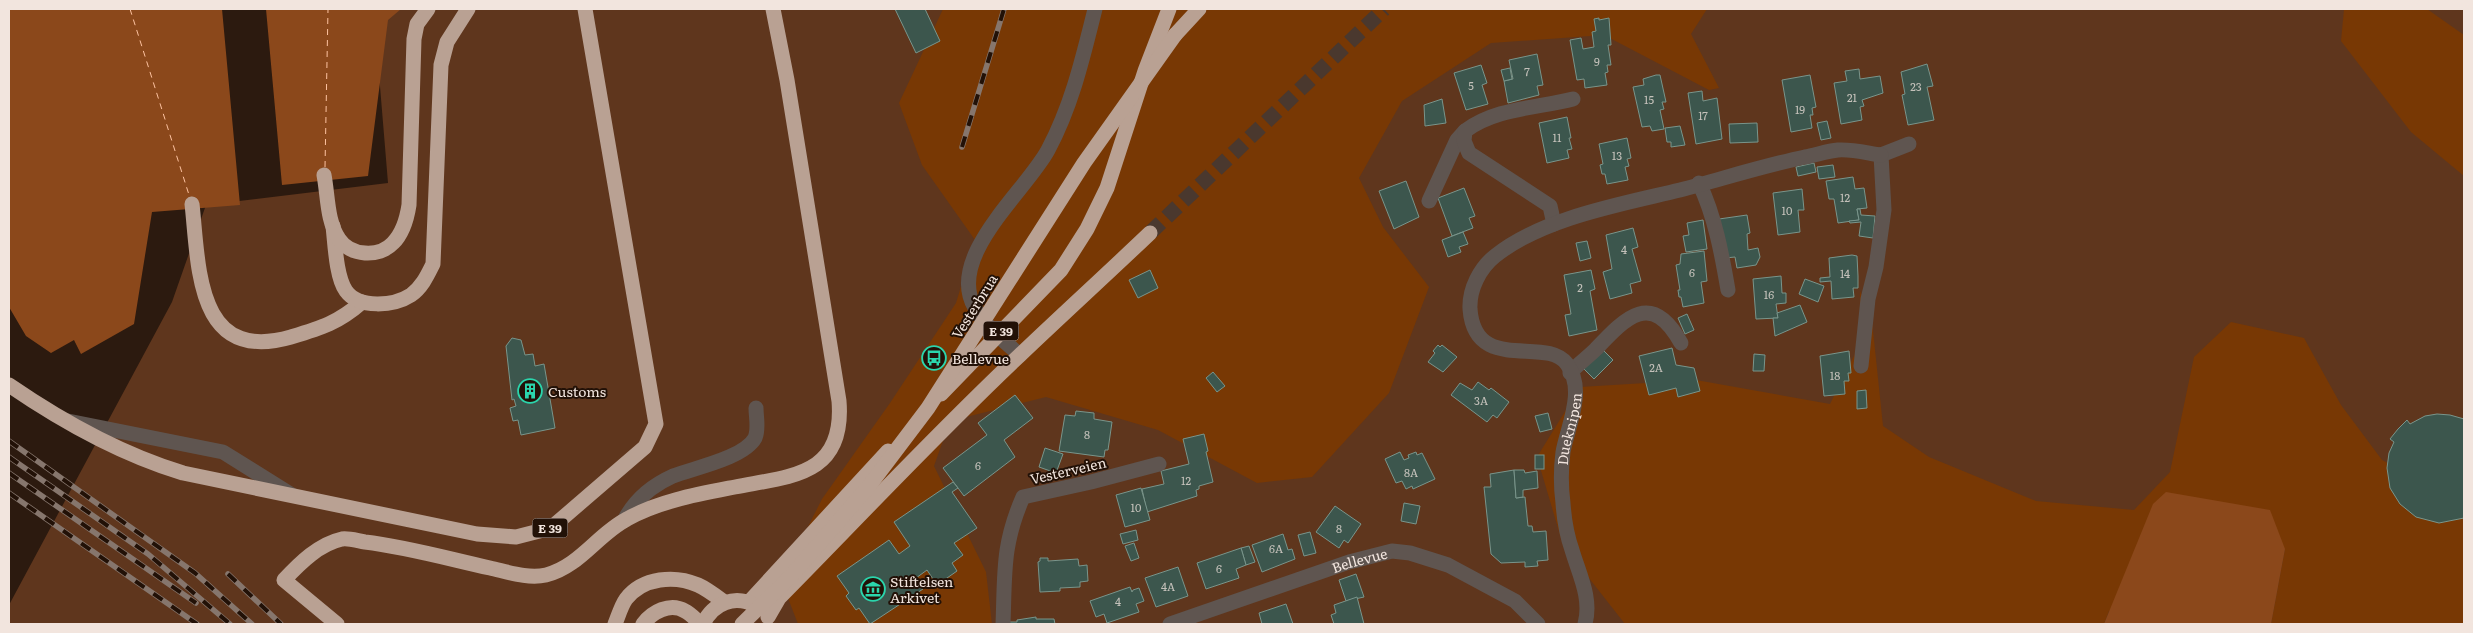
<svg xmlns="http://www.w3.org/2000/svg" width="2473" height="633" viewBox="0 0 2473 633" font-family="Literata,serif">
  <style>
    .green { fill: #5f361d }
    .forest { fill: #783804 }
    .water { fill: #8b481b }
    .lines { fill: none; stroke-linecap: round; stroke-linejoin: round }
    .ferry { stroke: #fdc2a0; stroke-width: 1; stroke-dasharray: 6 5; stroke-linecap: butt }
    .building { fill: #3c564d; stroke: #79958b }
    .highway-tunnel { stroke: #4a382e; stroke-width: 15; stroke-dasharray: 15 8; stroke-linecap: butt }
    .minor { stroke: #5f5550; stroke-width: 15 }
    .highway { stroke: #b9a193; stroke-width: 15 }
    .rail-casing { stroke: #86766d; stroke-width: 5.5 }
    .rail { stroke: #221107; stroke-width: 4; stroke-dasharray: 11; stroke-linecap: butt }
    .highway-bridge { stroke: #b9a193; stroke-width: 15 }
    .labels { text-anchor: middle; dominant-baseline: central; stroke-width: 4; stroke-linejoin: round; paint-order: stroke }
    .number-label { font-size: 11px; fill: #c4c1ba }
    .shield { fill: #221107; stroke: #b4a59e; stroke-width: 1 }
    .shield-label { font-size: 12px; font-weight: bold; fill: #f2e5de }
    .street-label { font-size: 14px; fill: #f2e5de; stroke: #221107 }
    .poi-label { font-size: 14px; fill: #f2e5de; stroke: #221107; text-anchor: start }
  </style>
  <rect width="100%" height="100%" fill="#2c1a0f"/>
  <path class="green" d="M381 9H2464V624H9V605L172 302 206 205 388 183 374 14Z"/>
  <g class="forest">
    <path d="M943 9H1707L1691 34 1719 88 1709 90 1604 35 1491 43 1402 101 1359 178 1383 227 1429 287 1389 393 1312 477 1257 483 1158 430 1046 397 950 421 934 466 986 572 992 624H798L781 580 822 499 890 403 956 303 975 240 922 165 899 103Z"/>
    <path d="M2344 9H2427L2464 35V176L2411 132 2341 41Z"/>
    <path d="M1860 291 1872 321 1883 426 1929 457 2036 501 2134 510 2170 472 2194 357 2231 322 2304 338 2341 405 2382 460 2464 503V624H2271L2285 549 2109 611 2104 624H1625L1563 545 1537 457 1580 387 1696 380 1830 404 1861 342Z"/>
  </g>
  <g class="water">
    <path d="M9 9H222L240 205 152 212 134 324 81 354 74 340 51 353 26 336 9 307Z"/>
    <path d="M266 9H401L388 20 368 176 282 185Z"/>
    <path d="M2166 492 2270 510 2285 549 2271 624H2104L2153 504Z"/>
  </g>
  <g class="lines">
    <g class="ferry">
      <path d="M130 9 190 198"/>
      <path d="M325 167 328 9"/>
    </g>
  </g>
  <g class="building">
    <path d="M895 9H925L940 41 916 53Z"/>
    <path d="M1599 18V20L1609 18 1611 45H1608L1611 65H1607L1608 72 1605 73 1607 85 1585 88 1584 79 1577 80 1570 40 1581 38 1583 49 1594 47 1592 32 1596 31 1594 19Z"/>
    <path d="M1537 54 1543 85 1537 86 1539 95 1508 103 1504 81 1513 79 1509 60Z"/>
    <path d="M1927 64 1933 86 1927 87 1934 120 1908 125 1902 95 1905 94 1901 72Z"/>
    <path d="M1481 65 1487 83 1482 85 1488 104 1466 110 1454 73Z"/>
    <path d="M1510 68 1512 79 1504 81 1501 70Z"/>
    <path d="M1859 69 1860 79 1880 76 1883 93 1862 100 1864 106 1860 107 1862 120 1841 124 1834 83 1847 81 1845 71Z"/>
    <path d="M1656 75H1660L1666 102H1662L1664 109 1660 110 1664 129 1652 131 1650 126 1642 127 1633 87 1644 85 1643 79Z"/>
    <path d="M1810 75 1816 107 1812 108 1813 115H1810L1812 128 1791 132 1782 80Z"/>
    <path d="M1702 91 1703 101 1717 98 1722 139 1696 144 1688 93Z"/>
    <path d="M1442 99 1446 123 1425 126 1424 105Z"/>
    <path d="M1567 117 1571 138H1569L1572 149 1567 150 1569 158 1547 163 1539 123Z"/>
    <path d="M1827 121 1831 138 1821 140 1817 123Z"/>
    <path d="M1757 123 1758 142 1730 143 1729 124Z"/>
    <path d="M1680 126 1685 145 1671 147V142H1667L1665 128Z"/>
    <path d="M1627 138 1631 158 1627 159 1629 166 1625 167 1628 180 1607 184 1605 174H1602L1600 165 1603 164 1599 144Z"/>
    <path d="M1814 163 1816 172 1798 176 1796 167Z"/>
    <path d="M1833 165 1835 177 1819 179 1817 167Z"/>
    <path d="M1853 177 1855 189 1864 188 1867 208 1857 209 1859 220 1838 223 1834 199H1829L1826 181Z"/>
    <path d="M1406 181 1419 217 1394 229 1379 191Z"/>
    <path d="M1464 188 1475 216 1469 218 1473 228 1452 236 1438 198Z"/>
    <path d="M1802 189 1804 210H1798L1800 232 1778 235 1773 193Z"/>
    <path d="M1857 209H1860L1861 215 1875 216 1873 238 1859 236 1861 222 1850 223 1849 221 1859 220Z"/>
    <path d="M1747 215 1750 233 1747 234 1748 250 1758 248 1760 257 1756 265 1737 268 1735 257 1725 258 1719 219Z"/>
    <path d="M1703 220 1707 249 1686 252 1683 236 1689 235 1687 223Z"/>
    <path d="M1633 228 1638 247 1632 249 1641 281 1630 284 1632 293 1610 299 1603 272 1612 269 1606 235Z"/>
    <path d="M1463 232 1468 244 1459 247 1461 252 1448 257 1442 240Z"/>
    <path d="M1587 241 1591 258 1580 261 1576 243Z"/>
    <path d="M1704 251 1707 281 1701 282 1704 303 1683 307 1681 297H1679L1678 290H1680L1676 265 1680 264 1681 254Z"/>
    <path d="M1852 255 1857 256 1858 276V288H1853L1854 297 1832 299 1831 281 1820 282V278L1830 277 1829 258Z"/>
    <path d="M1150 270 1158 288 1138 298 1129 280Z"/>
    <path d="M1591 270 1595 289 1590 291 1597 330 1569 336 1565 315 1571 314 1564 275Z"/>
    <path d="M1781 276 1782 293H1786V303L1776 304 1778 318 1756 319 1753 279Z"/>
    <path d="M1805 279 1824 286 1818 302 1799 294Z"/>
    <path d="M1800 305 1807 322 1775 336 1773 318H1778L1777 313Z"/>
    <path d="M1687 314 1694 330 1685 334 1678 318Z"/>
    <path d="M512 338 521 340 525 355 533 354 535 366 544 364 555 428 521 435 518 420 513 421 510 408 516 406 514 399 512 400 506 346Z"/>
    <path d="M1438 345 1440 347 1442 345 1457 357 1443 372 1428 362 1435 353 1433 351Z"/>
    <path d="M1672 348 1676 365 1694 368 1700 391 1678 397 1676 388 1649 395 1639 356Z"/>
    <path d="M1603 350 1613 360 1594 379 1584 369Z"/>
    <path d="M1849 351 1851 373H1848L1849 381H1844L1845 394 1824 396 1820 356Z"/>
    <path d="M1754 354 1765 355 1764 371H1753Z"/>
    <path d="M1213 372 1225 386 1217 392 1206 378Z"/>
    <path d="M1478 382 1489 390 1491 388 1509 402 1497 418 1493 415 1487 422 1451 395 1460 383 1472 390Z"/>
    <path d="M1866 390 1867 408 1857 409V391Z"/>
    <path d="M1015 395 1033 418 1004 440 1015 457 964 496 943 468 987 435 978 423Z"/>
    <path d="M1076 411 1094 413V419L1112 422 1108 450H1105L1104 457 1059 451 1065 415 1075 416Z"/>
    <path d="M1548 413 1552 429 1540 432 1535 416Z"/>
    <path d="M2437 414 2450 415 2464 419V518L2439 523 2416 517 2400 504 2390 488 2387 468 2389 453 2394 442 2390 439 2398 429 2407 420 2410 424 2425 416Z"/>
    <path d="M1204 434 1208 451 1206 452 1213 482 1199 486V489L1196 490 1197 496 1147 512 1142 489 1164 484 1161 471 1189 464 1183 439Z"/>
    <path d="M1045 448 1063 454 1056 473 1039 467Z"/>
    <path d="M1400 452 1404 460 1409 458 1408 455 1416 452 1417 455 1422 453 1435 479 1413 489 1412 486 1406 489 1402 481 1396 483 1385 459Z"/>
    <rect x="1535" y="455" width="9" height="14"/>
    <path d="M1514 470 1516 498 1525 497 1528 526H1532L1533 532 1546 531 1548 560 1537 561 1538 566 1525 567V562L1501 563 1491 554 1484 487H1491L1490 474Z"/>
    <path d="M1514 470H1524L1525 473 1537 471 1538 488 1523 490V497L1516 498Z"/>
    <path d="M953 482 958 488 952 492 977 528 954 543 963 555 952 563 957 571 937 585 927 570 916 578 923 589 870 624 859 608 856 610 846 596 849 593 837 576 889 540 899 554 910 546 894 522Z"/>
    <path d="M1141 488 1150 520 1125 527 1116 495Z"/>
    <path d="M1404 503 1420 506 1416 524 1401 521Z"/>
    <path d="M1335 506 1361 524 1348 543 1344 540 1339 548 1316 532Z"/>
    <path d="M1136 530 1138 540 1123 544 1120 534Z"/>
    <path d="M1310 532 1316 553 1304 556 1298 535Z"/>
    <path d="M1283 534 1288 550 1292 549 1295 559 1262 572 1252 545Z"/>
    <path d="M1134 543 1139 558 1131 561 1125 546Z"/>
    <path d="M1249 546 1255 562 1246 565 1241 548Z"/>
    <path d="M1241 548 1246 565 1236 569 1239 578 1206 589 1197 563Z"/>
    <path d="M1040 558H1048V561L1078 559 1079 566 1087 565 1088 581 1080 582V587L1060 588V591L1040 592 1038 562 1040 561Z"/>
    <path d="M1178 567 1188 596 1156 607 1145 578Z"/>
    <path d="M1356 574 1364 597 1346 601 1339 580Z"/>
    <path d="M1130 587 1132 592 1133 590 1139 588 1144 601 1136 604 1139 612 1107 623 1104 614 1096 617 1090 601Z"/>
    <path d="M1357 597 1364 624H1334L1331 615 1336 613 1334 605Z"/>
    <path d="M1286 604 1293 624H1262L1259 613Z"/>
    <path d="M1036 617V619H1054L1055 624H1008V622H1017V620Z"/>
  </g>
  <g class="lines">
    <path class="highway-tunnel" d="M1150 233 1384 9"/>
    <g class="minor">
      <path d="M1881 155 1909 144"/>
      <path d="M1699 183C1715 216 1722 255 1728 290"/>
      <path d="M1429 201 1457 140 1465 131"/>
      <path d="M1554 224 1550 206 1469 153 1464 141 1465 131C1495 108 1538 108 1573 99"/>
      <path d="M1020 355C1004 341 986 327 975 308 945 257 1026 191 1048 150 1072 105 1083 57 1095 9"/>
      <path d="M1861 366 1868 299 1876 267 1884 210 1881 155"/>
      <path d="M1570 373C1578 364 1588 357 1596 349 1626 317 1652 290 1681 343"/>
      <path d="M68 421 223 452 292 495"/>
      <path d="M625 519C635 500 653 485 673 476 694 468 744 458 755 438 759 429 756 417 756 408"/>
      <path d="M1003 624C1005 573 1002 545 1023 497L1091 482 1159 464"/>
      <path id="s1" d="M1170 624 1349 562 1392 551 1410 553 1448 565 1515 601 1538 624"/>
      <path id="s2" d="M1585 624C1592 598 1579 574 1572 550 1567 536 1564 518 1563 503 1561 488 1561 468 1563 452 1568 425 1586 390 1567 364 1546 335 1475 375 1470 309 1469 289 1480 268 1495 256 1542 218 1622 204 1680 190 1722 179 1762 166 1805 157 1816 155 1827 151 1838 150 1852 149 1867 153 1881 155"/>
    </g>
    <g class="highway">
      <path d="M1175 35 1199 9"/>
      <path d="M192 204C199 268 196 364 291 337 321 328 338 323 362 302"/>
      <path d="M333 226C335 243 336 277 346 291 359 309 394 306 411 295 422 287 427 276 433 264L441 65 447 42 468 9"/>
      <path d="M9 385C63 422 120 454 183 473L477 534 516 537 551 528 645 447 656 424 585 9"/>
      <path d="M941 394 1061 270 1087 229 1107 188 1145 71 1169 9"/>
      <path d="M749 602 888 451"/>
      <path d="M768 617 779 598C859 517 937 433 1020 355 1063 314 1107 274 1150 233"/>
      <path d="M337 624 284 580C300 563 319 544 342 539 349 538 358 541 365 542 407 547 449 559 490 568 508 572 528 579 546 575 579 567 598 534 627 519 659 501 699 494 735 487 791 476 845 476 839 401L787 80 773 9"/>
      <path d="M615 624C618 617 621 606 626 599 643 577 675 575 698 585 707 589 716 596 724 602"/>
      <path d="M643 624C652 612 670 602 685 611 691 614 696 620 701 624"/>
      <path d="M703 624C713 603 735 594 756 606"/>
    </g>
    <g class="rail-casing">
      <g id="rail">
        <path d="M962 147 1004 9"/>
        <path d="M9 441 195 573 252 624"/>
        <path d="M9 457 148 554 230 624"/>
        <path d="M9 473 196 603"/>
        <path d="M9 493 197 624"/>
        <path d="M228 574 281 624"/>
      </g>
    </g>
    <use href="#rail" class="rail"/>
    <g class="highway-bridge">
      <path d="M324 175C328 196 327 222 339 239 350 256 379 258 393 243 403 233 407 218 409 205L414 39 417 24 428 9"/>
      <path d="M742 624 792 575 869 486 928 408 1084 163 1175 35"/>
    </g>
  </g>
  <defs>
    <g id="bus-ring" transform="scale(1.25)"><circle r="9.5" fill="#221107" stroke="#2bd5ac" stroke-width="1.5"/><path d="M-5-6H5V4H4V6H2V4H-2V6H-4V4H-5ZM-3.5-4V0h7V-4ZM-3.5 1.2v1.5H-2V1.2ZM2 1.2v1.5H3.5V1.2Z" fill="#2bd5ac"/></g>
    <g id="building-ring" transform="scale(1.25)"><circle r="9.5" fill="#221107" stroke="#2bd5ac" stroke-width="1.5"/><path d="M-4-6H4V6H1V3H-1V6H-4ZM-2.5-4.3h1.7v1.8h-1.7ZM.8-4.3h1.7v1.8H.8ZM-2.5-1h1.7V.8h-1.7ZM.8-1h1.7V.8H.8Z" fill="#2bd5ac"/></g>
    <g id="museum-ring" transform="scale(1.25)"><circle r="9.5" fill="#221107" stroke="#2bd5ac" stroke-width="1.5"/><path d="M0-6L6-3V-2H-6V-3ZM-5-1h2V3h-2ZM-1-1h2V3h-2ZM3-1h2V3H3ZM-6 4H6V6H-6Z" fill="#2bd5ac"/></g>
  </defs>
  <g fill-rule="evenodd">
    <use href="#bus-ring" x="934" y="358"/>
    <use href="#building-ring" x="530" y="391"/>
    <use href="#museum-ring" x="873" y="589"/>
  </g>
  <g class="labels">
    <g class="number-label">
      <text x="1597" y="61">9</text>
      <text x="1527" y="71">7</text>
      <text x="1471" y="85">5</text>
      <text x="1916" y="86">23</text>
      <text x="1852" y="97">21</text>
      <text x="1649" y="99">15</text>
      <text x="1800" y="109">19</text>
      <text x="1703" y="115">17</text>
      <text x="1557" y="137">11</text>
      <text x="1617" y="155">13</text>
      <text x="1845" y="197">12</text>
      <text x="1787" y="210">10</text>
      <text x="1624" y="249">4</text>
      <text x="1692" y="272">6</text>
      <text x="1845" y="273">14</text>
      <text x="1580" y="287">2</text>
      <text x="1769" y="294">16</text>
      <text x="1656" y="367">2A</text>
      <text x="1835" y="375">18</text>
      <text x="1481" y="400">3A</text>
      <text x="1087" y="434">8</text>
      <text x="978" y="465">6</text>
      <text x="1411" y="472">8A</text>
      <text x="1186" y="480">12</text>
      <text x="1136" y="507">10</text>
      <text x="1339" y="528">8</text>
      <text x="1276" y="548">6A</text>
      <text x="1219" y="568">6</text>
      <text x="1168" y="586">4A</text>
      <text x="1118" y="601">4</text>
    </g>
    <g class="shield">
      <rect x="983.5" y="321.5" width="35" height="19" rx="4"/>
      <rect x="532.5" y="518.5" width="35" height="19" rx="4"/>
    </g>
    <g class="shield-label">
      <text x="1001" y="331">E 39</text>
      <text x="550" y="528">E 39</text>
    </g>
    <g class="street-label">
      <text transform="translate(974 306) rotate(-58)">Vesterbrua</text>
      <text stroke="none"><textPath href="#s2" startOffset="199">Dueknipen</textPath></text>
      <text transform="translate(1068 470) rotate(-13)">Vesterveien</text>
      <text stroke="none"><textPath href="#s1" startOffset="200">Bellevue</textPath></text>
    </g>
    <g class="poi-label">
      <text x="952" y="358">Bellevue</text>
      <text x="548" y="391">Customs</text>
      <text x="890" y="581">Stiftelsen<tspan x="890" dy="16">Arkivet</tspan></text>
    </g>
  </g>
  <rect width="2473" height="633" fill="none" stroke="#f2e5de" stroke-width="20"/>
</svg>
